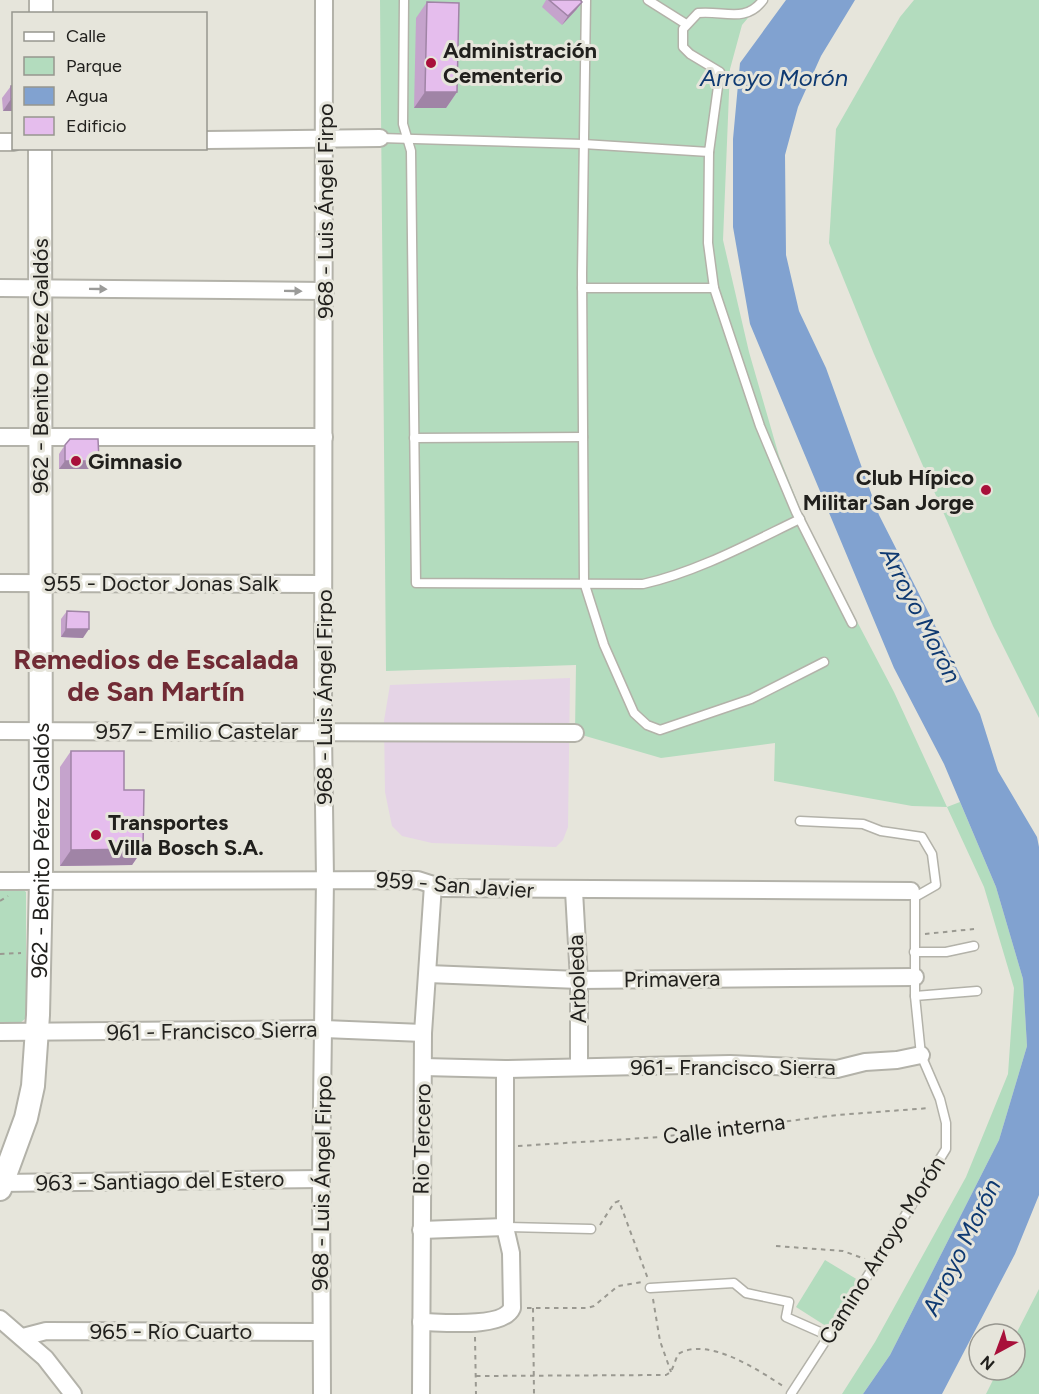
<svg xmlns="http://www.w3.org/2000/svg" width="1039" height="1394" viewBox="0 0 1039 1394" font-family="Figtree,sans-serif">
  <style>
    .industrial { fill: #e5d4e6 }
    .green { fill: #b3dcbe }
    .water { fill: #81a2d0 }
    .lines { fill: none; stroke-linecap: round; stroke-linejoin: round }
    .lane-casing { stroke: #b3b2a9; stroke-width: 11 }
    .street-casing { stroke: #b3b2a9; stroke-width: 20 }
    .secondary-casing { stroke: #b3b2a9; stroke-width: 26 }
    .path { stroke: #9a9991; stroke-width: 2; stroke-dasharray: 4.5 4.5; stroke-linecap: butt }
    .lane { stroke: #fff; stroke-width: 8 }
    .street { stroke: #fff; stroke-width: 16 }
    .secondary { stroke: #fff; stroke-width: 22 }
    .wall { fill: #c5a3cc }
    .shaded-wall { fill: #a084a6 }
    .building { fill: #e5bded; stroke: #a084a6; stroke-width: 1.5 }
    .oneway { fill: #9b9b99 }
    .poi-dot { fill: #a8103a; stroke: #e6e5db; stroke-width: 2 }
    .labels { text-anchor: middle; dominant-baseline: central; stroke-width: 6; stroke-linejoin: round; paint-order: stroke }
    .poi-label { font-size: 22px; font-weight: bold; fill: #21201d; stroke: #e6e5db; text-anchor: start }
    .street-label { font-size: 22px; fill: #21201d; stroke: #e6e5db }
    .water-label { font-size: 24px; font-style: italic; fill: #0e3971; stroke: #e6e5db }
    .district-label { font-size: 28px; font-weight: bold; fill: #712b35; stroke: #e6e5db }
  </style>
  <rect width="100%" height="100%" fill="#e6e5db"/>
  <path class="industrial" d="M570 678 568 827 563 840 556 847 432 843 402 836 392 826 385 792 384 721 390 685Z"/>
  <g class="green">
    <path d="M380 0H763L742 25 730 69 723 240 749 352 779 456 808 528 894 692 947 807 960 802 996 887 1023 979 1027 1046 999 1140 890 1355 863 1394H842L875 1342 966 1177 1008 1074 1014 988 984 887 947 807 912 806 774 781 775 743 661 758 575 733 576 665 386 671Z"/>
    <path d="M914 0H1039V718L993 626 874 354 829 243 836 129 900 17Z"/>
    <path d="M0 885H17L26 892V1018L19 1024H0Z"/>
    <path d="M825 1260 858 1280 829 1328 796 1307Z"/>
    <path d="M1039 1289V1394H986L998 1370H1015V1336Z"/>
  </g>
  <path class="water" d="M786 0H855L821 56 798 107 785 155 786 255 799 311 826 368 879 515 980 714 998 771 1037 837 1039 847V1195L1015 1254 942 1394H863L890 1355 999 1140 1027 1046 1023 979 996 887 944 764 894 668 750 324 733 227V139L740 63Z"/>
  <g class="lines">
    <g class="lane-casing">
      <g id="lane">
        <path d="M404 0 403 124 411 151 416 583 643 584C697 572 750 543 800 519"/>
        <path d="M586 0 582 274 584 582 604 645 634 713 647 725 660 730 751 699 824 662"/>
        <path d="M648 0 686 24"/>
        <path d="M380 138 583 144 709 152 720 72 690 54 683 47V29L698 13C723 10 745 24 763 0"/>
        <path d="M709 152 708 243 714 288 760 426 796 512 852 623"/>
        <path d="M582 288H714"/>
        <path d="M414 438 583 437"/>
        <path d="M800 821 863 824 881 831 922 837 932 854 936 885 915 897"/>
        <path d="M914 952H946L974 946"/>
        <path d="M915 996 977 991"/>
        <path d="M505 1227 591 1229"/>
        <path d="M650 1288 734 1283 746 1293 789 1302 786 1317 829 1336"/>
        <path d="M791 1394 876 1263 946 1149V1123L940 1099 921 1055 915 996V897L911 891"/>
      </g>
    </g>
    <g class="street-casing">
      <g id="street">
        <path d="M206 140 380 138"/>
        <path d="M0 142H14"/>
        <path d="M0 288 325 291"/>
        <path d="M0 437H324"/>
        <path d="M0 583 323 584"/>
        <path d="M0 731 575 733"/>
        <path d="M0 881 418 880 443 888 911 891"/>
        <path d="M574 891 579 980V1067"/>
        <path d="M428 974 579 980 915 977"/>
        <path d="M0 1032 324 1029 423 1033"/>
        <path d="M423 1067 505 1069 730 1064 837 1069 865 1062 897 1060 921 1055"/>
        <path d="M0 1183 321 1179"/>
        <path d="M421 1230 505 1227"/>
        <path d="M0 1319 45 1358 73 1394"/>
        <path d="M421 1322C441 1322 503 1329 512 1308L511 1253 505 1227V1069"/>
        <path d="M23 1337 46 1331 321 1332"/>
        <path d="M322 1394 321 1179 325 879 323 731 324 0"/>
        <path d="M421 1394 423 1033 433 885"/>
      </g>
    </g>
    <g class="secondary-casing">
      <g id="secondary">
        <path d="M41 14V0"/>
        <path id="s1" d="M0 1189 26 1118 33 1086 38 1015 41 880 40 148"/>
      </g>
    </g>
    <g class="path">
      <path d="M0 901 8 896"/>
      <path d="M925 934 974 929"/>
      <path d="M0 954 21 953"/>
      <path d="M518 1146 660 1137 837 1115 930 1108"/>
      <path d="M600 1225 614 1203 619 1201 648 1279"/>
      <path d="M776 1246 843 1251 865 1259"/>
      <path d="M653 1299 660 1341 671 1372"/>
      <path d="M527 1308H587L594 1306 618 1286 642 1282"/>
      <path d="M533 1308 534 1394"/>
      <path d="M475 1337 476 1394"/>
      <path d="M476 1376 666 1375 671 1372 678 1354C708 1336 758 1370 783 1386"/>
    </g>
    <use href="#lane" class="lane"/>
    <use href="#street" class="street"/>
    <use href="#secondary" class="secondary"/>
  </g>
  <g class="wall">
    <path d="M546 0H580L582 2 576 10 562 25 542 7Z"/>
    <path d="M427 2 457 92 446 108H414L416 18Z"/>
    <path d="M11 86H14V111H3L2 98Z"/>
    <path d="M65 445 99 461 93 469H59V454Z"/>
    <path d="M67 611 83 638 61 637V619Z"/>
    <path d="M71 751 124 790 143 849 132 865 60 866V767Z"/>
  </g>
  <g class="shaded-wall">
    <path d="M582 2 576 10 562 25 568 16Z"/>
    <path d="M425 92H457L446 108H414Z"/>
    <path d="M11 99H14V111H3Z"/>
    <path d="M65 461H99L93 469H59Z"/>
    <path d="M66 629H89L83 638 61 637Z"/>
    <path d="M143 849 132 865 60 866 71 850Z"/>
  </g>
  <g class="building">
    <path d="M549 0H580L582 2 568 16Z"/>
    <path d="M427 2 459 3 457 92H425Z"/>
    <rect x="11" y="86" width="3" height="13"/>
    <path d="M70 439H98L99 461H65V445Z"/>
    <path d="M67 611 89 612V629H66Z"/>
    <path d="M71 751H124V790H144L143 849 71 850Z"/>
  </g>
  <defs><path id="oneway-solid" d="M-6-.8H1V-3.2L6.5 0L1 3.2V.8H-6Z" transform="scale(1.5)"/></defs>
  <g class="oneway">
    <use href="#oneway-solid" transform="translate(98 289) rotate(1)"/>
    <use href="#oneway-solid" transform="translate(293 291) rotate(1)"/>
  </g>
  <g class="poi-dot">
    <circle cx="431" cy="63" r="6"/>
    <circle cx="76" cy="461" r="6"/>
    <circle cx="986" cy="490" r="6"/>
    <circle cx="96" cy="835" r="6"/>
  </g>
  <g class="labels">
    <g class="poi-label">
      <text x="443" y="50">Administración<tspan x="443" dy="25">Cementerio</tspan></text>
      <text x="88" y="461">Gimnasio</text>
      <text x="974" y="477" text-anchor="end">Club Hípico<tspan x="974" dy="25">Militar San Jorge</tspan></text>
      <text x="108" y="822">Transportes<tspan x="108" dy="25">Villa Bosch S.A.</tspan></text>
    </g>
    <g class="street-label">
      <text transform="translate(325 211) rotate(-90)">968 - Luis Ángel Firpo</text>
      <text transform="translate(40 366) rotate(-90)">962 - Benito Pérez Galdós</text>
      <text x="161" y="583">955 - Doctor Jonas Salk</text>
      <text transform="translate(324 697) rotate(-90)">968 - Luis Ángel Firpo</text>
      <text x="197" y="731">957 - Emilio Castelar</text>
      <text stroke="none"><textPath href="#s1" startOffset="344">962 - Benito Pérez Galdós</textPath></text>
      <text transform="translate(455 885) rotate(4)">959 - San Javier</text>
      <text transform="translate(577 979) rotate(-92)">Arboleda</text>
      <text transform="translate(672 979) rotate(-1)">Primavera</text>
      <text transform="translate(212 1031) rotate(-1)">961 - Francisco Sierra</text>
      <text x="733" y="1067">961- Francisco Sierra</text>
      <text transform="translate(724 1129) rotate(-7)">Calle interna</text>
      <text transform="translate(422 1139) rotate(-89)">Rio Tercero</text>
      <text transform="translate(160 1181) rotate(-1)">963 - Santiago del Estero</text>
      <text transform="translate(322 1183) rotate(-89)">968 - Luis Ángel Firpo</text>
      <text transform="translate(882 1250) rotate(-58)">Camino Arroyo Morón</text>
      <text x="171" y="1331">965 - Río Cuarto</text>
    </g>
    <g class="water-label">
      <text x="774" y="77">Arroyo Morón</text>
      <text transform="translate(921 615) rotate(63)">Arroyo Morón</text>
      <text transform="translate(961 1247) rotate(-64)">Arroyo Morón</text>
    </g>
    <g class="district-label">
      <text x="156" y="659">Remedios de Escalada<tspan x="156" dy="32">de San Martín</tspan></text>
    </g>
  </g>
  <rect x="12" y="12" width="195" height="138" fill="#e6e5db" stroke="#97968f" stroke-width="1.5"/>
  <rect x="24" y="32" width="30" height="9" fill="#ffffff" stroke="#97968f" stroke-width="1.5"/>
  <text x="66" y="42" font-size="18" fill="#21201d">Calle</text>
  <rect x="24" y="57" width="30" height="18" fill="#b3dcbe" stroke="#97968f" stroke-width="1.5"/>
  <text x="66" y="72" font-size="18" fill="#21201d">Parque</text>
  <rect x="24" y="87" width="30" height="18" fill="#81a2d0" stroke="#97968f" stroke-width="1.5"/>
  <text x="66" y="102" font-size="18" fill="#21201d">Agua</text>
  <rect x="24" y="117" width="30" height="18" fill="#e5bded" stroke="#97968f" stroke-width="1.5"/>
  <text x="66" y="132" font-size="18" fill="#21201d">Edificio</text>
  <g transform="translate(997 1352) rotate(221)"><circle r="28" fill="#e6e5db" stroke="#97968f" stroke-width="1.5"/>
  <path d="M0-4.5L10 22L0 15L-10 22Z" fill="#a8103a"/>
  <text y="-9" font-size="16" font-weight="bold" text-anchor="middle" fill="#21201d">N</text>
  </g>
</svg>
